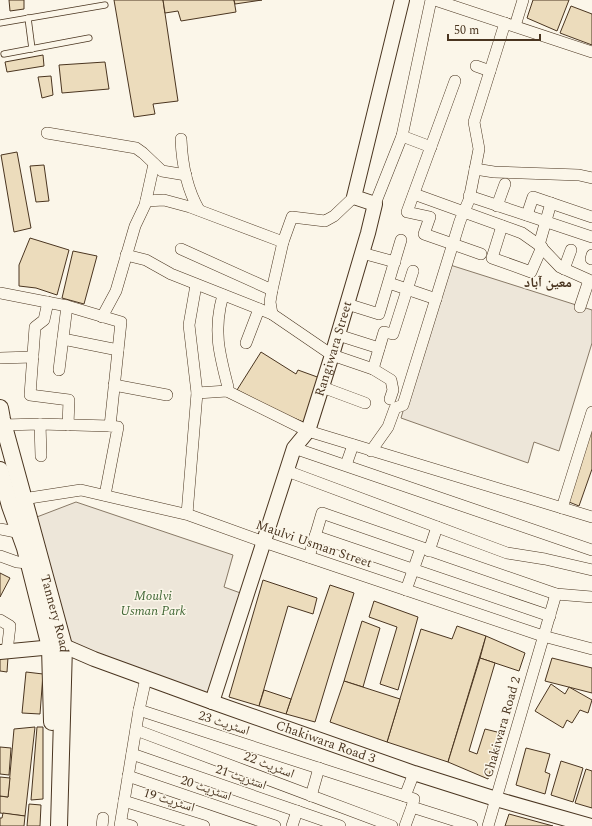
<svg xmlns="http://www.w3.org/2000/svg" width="592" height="826" viewBox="0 0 592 826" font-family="Spectral,'Noto Naskh Arabic',serif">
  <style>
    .green { fill: #ede6d9; stroke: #887966 }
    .building { fill: #ecdcbc; stroke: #4a3520 }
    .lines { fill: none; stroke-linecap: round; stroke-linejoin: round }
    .service-casing { stroke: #4a3520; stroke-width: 7 }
    .minor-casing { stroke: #4a3520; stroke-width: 12 }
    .tertiary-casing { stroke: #4a3520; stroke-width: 16 }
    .secondary-casing { stroke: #4a3520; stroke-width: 18 }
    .service { stroke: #fbf6e9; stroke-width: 5.5 }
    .minor { stroke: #fbf6e9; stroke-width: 11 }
    .tertiary { stroke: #fbf6e9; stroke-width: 14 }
    .secondary { stroke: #fbf6e9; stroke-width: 16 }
    .labels { text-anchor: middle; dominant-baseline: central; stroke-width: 3; stroke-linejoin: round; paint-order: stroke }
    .street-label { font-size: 13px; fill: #4a3520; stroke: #fbf6e9 }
    .park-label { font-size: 13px; font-style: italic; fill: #436837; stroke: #fbf6e9 }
    .neighbourhood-label { font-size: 14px; font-weight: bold; fill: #4a3520; stroke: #fbf6e9 }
  </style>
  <rect width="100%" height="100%" fill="#fbf6e9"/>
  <g class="green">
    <path d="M447 264 592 310V343L559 451 534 442 528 463 401 418Z"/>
    <path d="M76 502 233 555 224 587 246 595 212 702 64 646 29 520Z"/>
  </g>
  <g class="building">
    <path d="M9 0H24V9L10 11Z"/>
    <path d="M114 0H163L178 101 153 104 155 114 134 117Z"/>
    <path d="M163 0H234L236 12 181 21 178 11 165 13Z"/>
    <path d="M234 0H262L235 4Z"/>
    <path d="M533 0H569L557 31 527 18Z"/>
    <path d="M571 6 592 14V45L560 33Z"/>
    <path d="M43 55 44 66 7 72 5 62Z"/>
    <path d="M105 62 109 89 62 93 59 65Z"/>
    <path d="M51 76 53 95 42 98 38 77Z"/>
    <path d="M17 152 31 228 14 232 1 155Z"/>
    <path d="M44 165 49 201 36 202 30 166Z"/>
    <path d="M30 238 69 250 57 295 36 288 19 286V265Z"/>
    <path d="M73 251 97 256 84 304 62 298Z"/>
    <path d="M261 352 296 374 298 370 320 378 306 423 286 415 237 390Z"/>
    <path d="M592 420V469L579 506 569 502Z"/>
    <path d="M0 573 10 578 0 597Z"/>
    <path d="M263 580 317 598 313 614 288 606 259 706 229 697Z"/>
    <path d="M330 585 354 593 315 722 286 714Z"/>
    <path d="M374 601 418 617 398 690 380 684 397 627 369 617Z"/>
    <path d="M362 621 380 628 363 687 344 681Z"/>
    <path d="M457 626 486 636 448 762 387 742 421 629 452 639Z"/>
    <path d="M486 636 525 653 519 671 480 658Z"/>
    <path d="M0 656 8 657 7 672 0 671Z"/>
    <path d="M480 658 495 663 469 751 477 754 485 729 501 733 488 779 448 762Z"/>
    <path d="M552 658 592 668V693L545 681Z"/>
    <path d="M26 672 43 674 40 714 22 713Z"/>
    <path d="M344 681 400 699 387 742 330 722Z"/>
    <path d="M551 684 565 694 569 687 592 700 588 713 580 710 572 723 567 720 563 728 535 711Z"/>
    <path d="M264 690 291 699 286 714 259 706Z"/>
    <path d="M35 727 25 816 0 813V796L8 797 14 729Z"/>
    <path d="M37 727H43V799L31 800Z"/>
    <path d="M0 747 11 748 9 775 0 774Z"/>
    <path d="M526 748 550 754 545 772 550 774 545 794 516 785Z"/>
    <path d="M561 761 583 768 573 802 551 795Z"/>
    <path d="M586 769 592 771V808L575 803Z"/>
    <path d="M0 777 10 778 8 797 0 796Z"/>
    <path d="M29 804 41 805 40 826H27Z"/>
    <path d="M3 813 25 816 24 826H0V818H2Z"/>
    <path d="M509 814 553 826H505Z"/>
  </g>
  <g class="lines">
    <g class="service-casing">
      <g id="service">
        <path d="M28 18 32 49"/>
        <path d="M0 23 105 5"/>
        <path d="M4 54 89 38"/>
      </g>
    </g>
    <g class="minor-casing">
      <g id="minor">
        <path d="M435 0 592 52"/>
        <path d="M515 26 523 0"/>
        <path d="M476 66 490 71"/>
        <path d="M455 81 407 212 430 217 424 234 481 254"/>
        <path d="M47 133 136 148 143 153 162 171 186 175"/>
        <path d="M402 136 431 147"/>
        <path d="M181 139C182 164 187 189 199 210"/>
        <path d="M475 169 494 172 579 175 592 178"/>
        <path d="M414 194 522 233 539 245 560 267 589 280 580 307"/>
        <path d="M469 196 592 237"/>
        <path d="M354 197 334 216 325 221 292 217 283 242 272 290 270 302 272 314 332 355 373 369 391 380 393 390 390 399"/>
        <path d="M146 201 164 200 190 207 283 242"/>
        <path d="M375 204 402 136 431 0"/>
        <path d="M497 206 505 184"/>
        <path d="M527 215 533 197 592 217"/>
        <path d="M502 226 492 258 531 272 542 247"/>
        <path d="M539 245 551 203"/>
        <path d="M181 249 272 290"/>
        <path d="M362 253 395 262"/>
        <path d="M126 255 146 260 171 274 272 314"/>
        <path d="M592 255 591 259H592"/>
        <path d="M564 269 571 250"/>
        <path d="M389 283 436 299"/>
        <path d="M0 293 67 306 121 322 110 426 40 424 3 425"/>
        <path d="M223 295C213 330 219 353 228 387L227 391"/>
        <path d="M48 302 44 320 35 327 30 395 69 400 68 425"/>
        <path d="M347 304 379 314 401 240"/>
        <path d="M102 317 116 291 135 226 145 205 154 164"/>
        <path d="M338 335 379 348"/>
        <path d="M63 339 118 350"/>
        <path d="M246 343 259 309"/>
        <path d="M0 358 33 357"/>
        <path d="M373 369 384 332 393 334 413 271"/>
        <path d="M59 370 67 306"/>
        <path d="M114 385 167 395"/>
        <path d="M322 387 365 403"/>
        <path d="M197 393 227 391 308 431 592 517"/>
        <path d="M40 424 41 456"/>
        <path d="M294 448 592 550"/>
        <path d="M371 451 388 427 395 408 403 405 460 221 469 200 479 149 474 122 505 23"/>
        <path d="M346 465 353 445"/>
        <path d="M287 471 507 553 545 559 592 570"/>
        <path d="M105 495 118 427 110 426"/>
        <path d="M23 499 81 490 189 515 264 542 543 636 592 649"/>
        <path d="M562 508 592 412"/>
        <path d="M187 514 197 393 189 325 196 285"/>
        <path d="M0 529 21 533"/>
        <path d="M315 536 550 616"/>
        <path d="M429 551 437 527"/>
        <path d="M0 556 17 562 28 563"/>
        <path d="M309 557 322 513 556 594 592 597"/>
        <path d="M406 590 421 548"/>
        <path d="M0 620 10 626 7 651"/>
        <path d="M139 710 414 799 412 807 472 826"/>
        <path d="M136 730 392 826"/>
        <path d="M132 754 340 826"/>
        <path d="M128 776 275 826"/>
        <path d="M311 796 319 768"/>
        <path d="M405 796 414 773"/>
        <path d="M124 801 204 826"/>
        <path d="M121 823 132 826"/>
        <path d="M102 826 103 818"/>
        <path d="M120 826 139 710 146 678"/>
        <path d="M292 826 297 811"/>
        <path d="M405 826 412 807"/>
        <path d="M488 826 556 594"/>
      </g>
    </g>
    <g class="tertiary-casing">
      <g id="tertiary">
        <path id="s1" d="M0 652 64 646 94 659 212 702 414 773 496 799 591 826"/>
        <path id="s2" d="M212 702 294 448 308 431 332 355 368 233 375 204 354 197 402 0"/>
      </g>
    </g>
    <g class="secondary-casing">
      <g id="secondary">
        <path id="s3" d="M0 408 2 419 64 646 59 826"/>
        <path d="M0 470 10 506 25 548 50 647 52 722"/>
      </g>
    </g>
    <use href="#service" class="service"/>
    <use href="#minor" class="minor"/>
    <use href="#tertiary" class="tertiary"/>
    <use href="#secondary" class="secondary"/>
  </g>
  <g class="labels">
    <g class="street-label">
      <text stroke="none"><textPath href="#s2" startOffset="375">Rangiwara Street</textPath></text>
      <text transform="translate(314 544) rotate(19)">Maulvi Usman Street</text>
      <text stroke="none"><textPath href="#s3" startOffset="213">Tannery Road</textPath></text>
      <text transform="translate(224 723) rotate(18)">اسٹریٹ 23</text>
      <text transform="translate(502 727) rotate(-74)">Chakiwara Road 2</text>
      <text stroke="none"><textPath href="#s1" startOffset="343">Chakiwara Road 3</textPath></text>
      <text transform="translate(269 765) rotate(21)">اسٹریٹ 22</text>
      <text transform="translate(241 777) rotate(19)">اسٹریٹ 21</text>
      <text transform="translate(206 788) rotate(19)">اسٹریٹ 20</text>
      <text transform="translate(169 800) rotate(17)">اسٹریٹ 19</text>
    </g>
    <g class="park-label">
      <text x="153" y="596">Moulvi<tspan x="153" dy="15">Usman Park</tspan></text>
    </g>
    <g class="neighbourhood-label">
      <text x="548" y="282">معین آباد</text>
    </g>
  </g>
  <path d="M448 34v6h92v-6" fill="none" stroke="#4a3520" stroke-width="2"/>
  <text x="454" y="34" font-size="12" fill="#4a3520" stroke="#fbf6e9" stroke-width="3" paint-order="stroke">50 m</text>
</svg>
